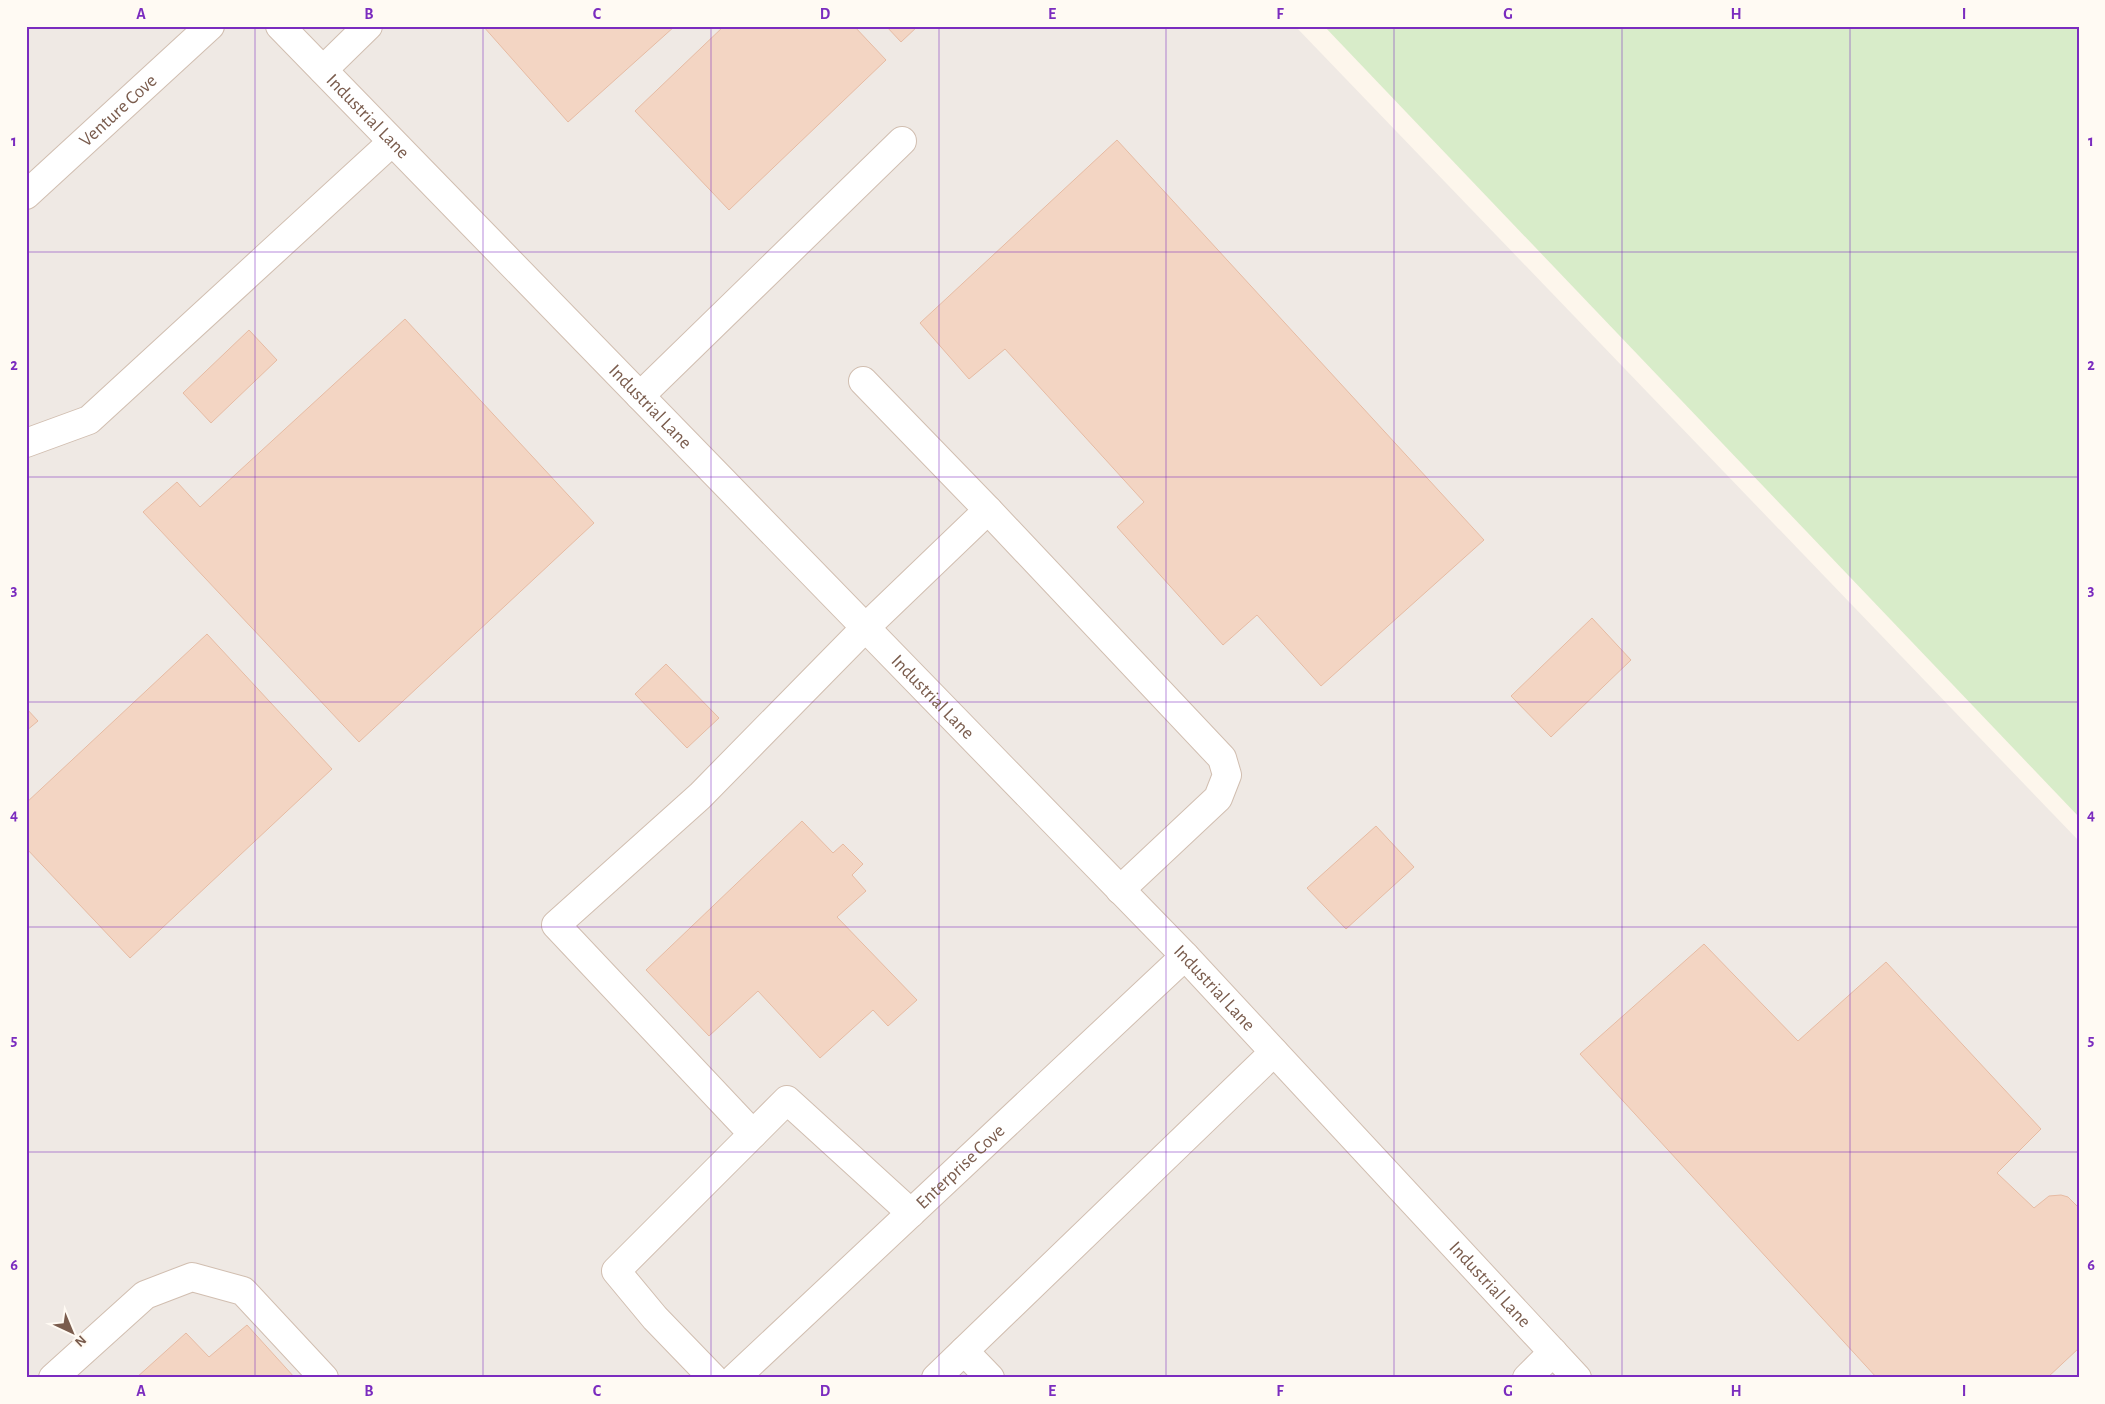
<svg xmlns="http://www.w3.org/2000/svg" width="2105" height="1404" viewBox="0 0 2105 1404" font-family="'Alegreya Sans',sans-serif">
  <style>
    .industrial { fill: #efe9e4 }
    .green { fill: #d8ecc9 }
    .building { fill: #f3d5c3; stroke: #e6bba3 }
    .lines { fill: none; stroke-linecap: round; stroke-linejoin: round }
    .minor-casing { stroke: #d1beb0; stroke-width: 30 }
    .minor { stroke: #fff; stroke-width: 28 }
    .grid { fill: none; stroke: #7b2cbf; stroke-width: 1; stroke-opacity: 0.55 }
    .labels { text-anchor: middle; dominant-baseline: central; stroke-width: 4; stroke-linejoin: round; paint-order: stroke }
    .street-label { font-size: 19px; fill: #7a5c4d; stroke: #fffaf3 }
    .neatline { fill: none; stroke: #7b2cbf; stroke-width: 2 }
    .grid-label { font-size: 16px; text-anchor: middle; font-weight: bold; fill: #7b2cbf }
  </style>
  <rect width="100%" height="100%" fill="#fdf6ec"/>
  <path class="industrial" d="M26 26H1295L2079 841V1378H26Z"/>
  <path class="green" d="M1324 26H2079V817Z"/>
  <g class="building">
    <path d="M483 26H675L568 122Z"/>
    <path d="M724 26H854L886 60 729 210 635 111Z"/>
    <path d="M886 26H918L901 42Z"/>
    <path d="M1117 140 1484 540 1321 686 1257 615 1223 645 1117 527 1144 502 1005 349 969 379 920 323Z"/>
    <path d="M405 319 594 523 359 742 143 512 177 482 200 507Z"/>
    <path d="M249 330 277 360 211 423 183 393Z"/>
    <path d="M1592 618 1631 660 1551 737 1511 696Z"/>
    <path d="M207 634 332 769 130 958 26 848V803Z"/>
    <path d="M666 664 719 718 687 748 635 694Z"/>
    <path d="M26 708 38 721 26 731Z"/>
    <path d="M802 821 833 853 843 844 863 864 852 875 866 891 837 917 917 1000 888 1026 873 1010 820 1058 758 991 709 1036 646 970Z"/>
    <path d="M1376 826 1414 867 1346 929 1307 888Z"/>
    <path d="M1704 944 1798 1041 1886 962 2041 1129 1997 1173 2034 1208 2049 1196 2061 1195 2068 1197 2079 1208V1348L2047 1378H1877L1580 1054Z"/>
    <path d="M247 1325 295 1378H136L186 1333 209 1357Z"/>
  </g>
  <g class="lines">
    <g class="minor-casing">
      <g id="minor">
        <path id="s1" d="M280 26 1185 956 1577 1378"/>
        <path d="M323 70 368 26"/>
        <path id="s2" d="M26 195 210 26"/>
        <path d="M863 381 988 510 1222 758 1227 775 1218 798 1120 890"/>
        <path d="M640 396 902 141"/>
        <path d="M26 443 89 420 392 142"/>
        <path d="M753 1134 787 1100 911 1213"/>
        <path d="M964 1351 990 1378"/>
        <path d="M53 1378 145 1295 192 1277 243 1291 324 1378"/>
        <path d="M713 1378 655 1318 616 1271 753 1134 556 925 700 796 865 628 988 510"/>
        <path id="s3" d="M735 1378 1185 956"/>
        <path d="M936 1378 1274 1052"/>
        <path d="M1527 1378 1553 1352"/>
      </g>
    </g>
    <use href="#minor" class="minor"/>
  </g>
  <path class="grid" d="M255 26V1378M483 26V1378M711 26V1378M939 26V1378M1166 26V1378M1394 26V1378M1622 26V1378M1850 26V1378M26 252H2079M26 477H2079M26 702H2079M26 927H2079M26 1152H2079"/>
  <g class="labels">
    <g class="street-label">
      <text stroke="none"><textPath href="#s2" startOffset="125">Venture Cove</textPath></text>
      <text stroke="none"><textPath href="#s1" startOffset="126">Industrial Lane</textPath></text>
      <text stroke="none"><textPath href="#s1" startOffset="531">Industrial Lane</textPath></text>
      <text stroke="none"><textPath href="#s1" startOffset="936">Industrial Lane</textPath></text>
      <text stroke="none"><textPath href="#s1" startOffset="1341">Industrial Lane</textPath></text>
      <text stroke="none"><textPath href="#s3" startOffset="309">Enterprise Cove</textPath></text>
      <text stroke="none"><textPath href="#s1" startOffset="1746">Industrial Lane</textPath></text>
    </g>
  </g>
  <rect width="2105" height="1404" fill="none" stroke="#fffaf3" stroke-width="55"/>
  <g transform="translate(72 1332) rotate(136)" stroke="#fffaf3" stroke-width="4" paint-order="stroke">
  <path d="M0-4L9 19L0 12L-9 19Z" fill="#7a5c4d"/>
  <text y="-8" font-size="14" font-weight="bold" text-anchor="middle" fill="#7a5c4d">N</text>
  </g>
  <rect x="28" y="28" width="2050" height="1348" class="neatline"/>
  <g class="grid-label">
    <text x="141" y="19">A</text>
    <text x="369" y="19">B</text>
    <text x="597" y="19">C</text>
    <text x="825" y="19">D</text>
    <text x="1052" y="19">E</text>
    <text x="1280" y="19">F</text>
    <text x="1508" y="19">G</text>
    <text x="1736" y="19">H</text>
    <text x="1964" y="19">I</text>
    <text x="14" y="146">1</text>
    <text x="2091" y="146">1</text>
    <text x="14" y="370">2</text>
    <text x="2091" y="370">2</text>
    <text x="14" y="595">3</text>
    <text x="2091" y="595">3</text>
    <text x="14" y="820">4</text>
    <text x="2091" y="820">4</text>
    <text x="14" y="1045">5</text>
    <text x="2091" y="1045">5</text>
    <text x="14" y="1270">6</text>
    <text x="2091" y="1270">6</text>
    <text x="141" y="1396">A</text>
    <text x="369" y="1396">B</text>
    <text x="597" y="1396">C</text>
    <text x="825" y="1396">D</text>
    <text x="1052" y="1396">E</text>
    <text x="1280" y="1396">F</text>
    <text x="1508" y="1396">G</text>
    <text x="1736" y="1396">H</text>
    <text x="1964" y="1396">I</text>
  </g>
</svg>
